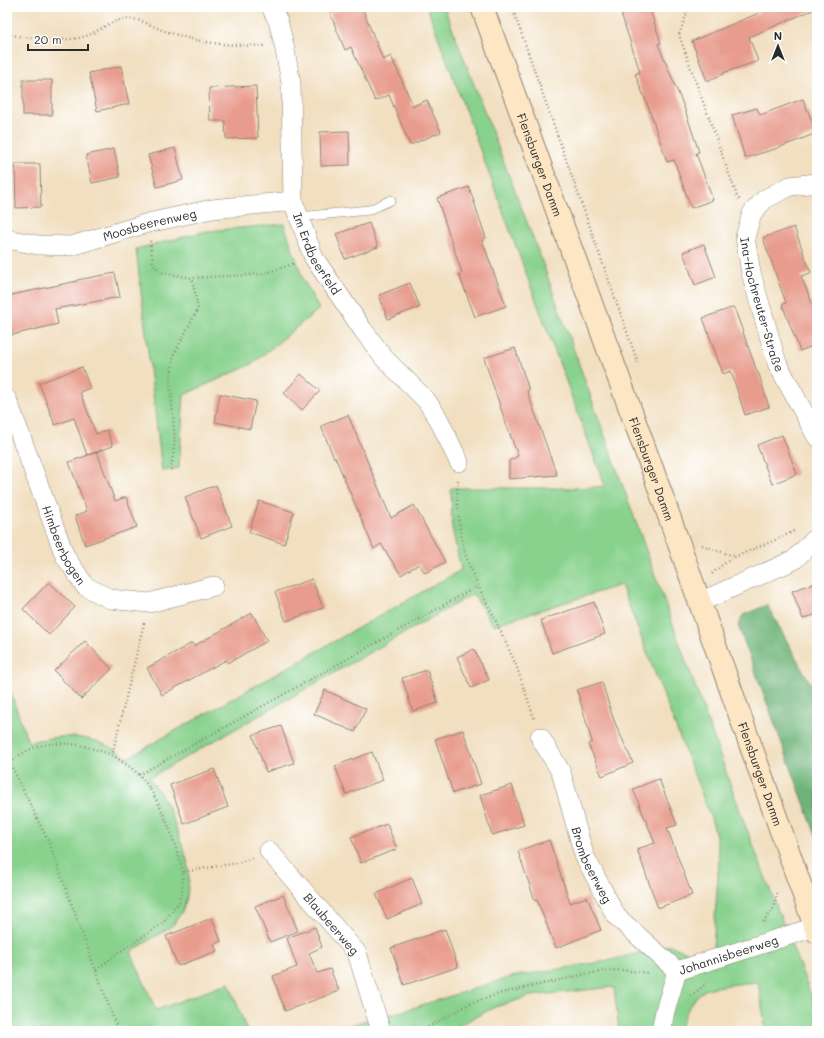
<svg xmlns="http://www.w3.org/2000/svg" width="824" height="1038" viewBox="0 0 824 1038" font-family="Mali,sans-serif">
  <style>
    .green { fill: #89d28e; stroke: #5a7e5c }
    .forest { fill: #6eb479; stroke: #4c7052 }
    .building { fill: #e89c8d }
    .lines { fill: none; stroke-linecap: round; stroke-linejoin: round }
    .lane-casing { stroke: #8e8576; stroke-width: 10 }
    .street-casing { stroke: #8e8576; stroke-width: 20 }
    .secondary-casing { stroke: #8e8576; stroke-width: 24 }
    .path { stroke: #8e8576; stroke-width: 2.5; stroke-dasharray: 1 3; stroke-linecap: butt }
    .lane { stroke: #fff; stroke-width: 9 }
    .street { stroke: #fff; stroke-width: 19 }
    .secondary { stroke: #fce6c4; stroke-width: 22 }
    .labels { text-anchor: middle; dominant-baseline: central; stroke-width: 3.5; stroke-linejoin: round; paint-order: stroke }
    .street-label { font-size: 12px; fill: #2b2b2b; stroke: #fff }
  </style>
  <rect width="100%" height="100%" fill="#fff"/>
  <filter id="ink" filterUnits="userSpaceOnUse"><feTurbulence type="fractalNoise" baseFrequency=".025" numOctaves="2"/><feDisplacementMap in="SourceGraphic" scale="8" xChannelSelector="R" yChannelSelector="G"/><feConvolveMatrix kernelMatrix="1 2 1 2 8 2 1 2 1" color-interpolation-filters="sRGB"/></filter>
  <filter id="wash" filterUnits="userSpaceOnUse"><feTurbulence type="fractalNoise" baseFrequency=".012" numOctaves="4" result="noise"/><feDisplacementMap in="SourceGraphic" scale="16" xChannelSelector="R" yChannelSelector="G"/><feGaussianBlur stdDeviation="0.9" result="paint"/><feColorMatrix in="noise" values="0 0 0 0 0 0 0 0 0 0 0 0 0 0 0 0 0 1.4 0 .05"/><feComposite in="paint" operator="in"/></filter>
  <g filter="url(#wash)">
    <rect width="100%" height="100%" fill="#f1dfc0"/>
    <g class="green">
      <path d="M427 7H444L540 256 744 822 817 1011V1031H766L758 982C747 983 712 986 705 990 691 998 684 1016 679 1031H619L614 987 531 996 495 1007 448 1031H326L403 1011 511 977 607 961 670 945 681 950 691 953 701 952 713 948 719 860 717 840 712 821 621 585 493 625 473 594 149 778 162 796 172 816 187 860 189 878 187 897 183 910 173 925 131 952 156 1010 229 983 247 1031H7V682L28 742C38 740 49 738 59 737 82 735 110 743 127 758L461 570 452 528 451 488H583L605 486Z"/>
      <path d="M284 224 303 279 319 309 252 364 184 395 179 468 162 471 136 249 207 231Z"/>
    </g>
    <path class="forest" d="M767 605 809 681 817 688V838L738 625 743 615Z"/>
    <g id="blocks">
      <g class="building">
        <path d="M346 7H362L383 60 391 56 413 106 427 100 441 132 410 145 389 95 375 101 351 47 345 50 330 13Z"/>
        <path d="M619 7H649L661 43 658 44 684 107 699 152 696 153 713 200 691 208 674 160 667 162 649 109 635 74 640 72Z"/>
        <path d="M756 7H817V8L749 37 758 61 723 73 724 74 707 81 692 41 759 13Z"/>
        <path d="M121 66 129 104 97 111 89 73Z"/>
        <rect x="23" y="80" width="29" height="35"/>
        <path d="M256 86 258 138 226 139 225 121H210L209 88Z"/>
        <path d="M803 99 817 133 775 149 745 158 732 115 757 108 760 115Z"/>
        <path d="M349 131 350 165 321 166 320 132Z"/>
        <path d="M175 148 183 180 157 187 148 155Z"/>
        <path d="M114 149 120 177 92 183 86 155Z"/>
        <path d="M15 164H40L41 207 16 208Z"/>
        <path d="M469 187 486 238 482 240 506 306 475 317 459 274 462 273 437 198Z"/>
        <path d="M369 223 378 247 345 259 336 234Z"/>
        <path d="M794 227 811 273 801 276 817 316V344L800 351 782 304 786 303 763 238Z"/>
        <path d="M704 244 716 277 695 285 683 252Z"/>
        <path d="M115 273 120 297 55 309 58 324 12 335 7 311V296L77 281V280Z"/>
        <path d="M410 283 420 307 388 319 379 295Z"/>
        <path d="M734 307 758 374H759L769 407 745 415 731 371 723 374 703 318Z"/>
        <path d="M515 348 529 390 527 391 557 475 509 479V461L518 456 504 418 484 358Z"/>
        <path d="M82 367 90 388 80 392 96 434 107 430 113 446 87 455 74 418 55 425 39 383Z"/>
        <path d="M301 374 320 391 302 410 284 393Z"/>
        <path d="M220 394 256 401 250 429 215 422Z"/>
        <path d="M348 415 391 518 414 505 445 562 425 573 419 564 401 575 381 544 374 549 335 457 334 458 321 426Z"/>
        <path d="M782 435 797 474 772 484 757 445Z"/>
        <path d="M97 452 115 501 126 497 137 527 85 545 75 516 87 511 69 462Z"/>
        <path d="M216 485 232 526 201 538 185 497Z"/>
        <path d="M259 501 294 512 284 544 249 532Z"/>
        <path d="M312 579 323 608 286 621 275 592Z"/>
        <path d="M49 582 75 607 49 635 23 609Z"/>
        <path d="M817 582V614L803 619 792 591Z"/>
        <path d="M594 602 605 634 552 653 541 620Z"/>
        <path d="M252 613 267 641 228 663 226 660 162 695 147 668 192 643 194 646Z"/>
        <path d="M85 641 112 669 81 699 54 671Z"/>
        <path d="M474 649 489 680 471 688 457 657Z"/>
        <path d="M427 670 438 703 413 711 402 678Z"/>
        <path d="M602 682 613 718 633 763 602 776 588 744 592 742 577 690Z"/>
        <path d="M325 690 366 709 355 732 314 714Z"/>
        <path d="M281 726 294 763 266 772 253 735Z"/>
        <path d="M463 730 481 784 453 793 435 739Z"/>
        <path d="M372 752 383 780 346 794 335 766Z"/>
        <path d="M214 769 228 807 184 824 170 785Z"/>
        <path d="M659 779 677 825 667 828 692 895 658 908 637 849 655 843 633 789Z"/>
        <path d="M512 785 524 825 492 835 480 795Z"/>
        <path d="M387 824 397 849 361 863 351 837Z"/>
        <path d="M549 840 570 903 587 897 601 930 556 948 537 900 535 901 518 851Z"/>
        <path d="M412 878 422 904 387 919 376 894Z"/>
        <path d="M283 895 298 931 270 942 255 906Z"/>
        <path d="M212 918 221 941 214 944 217 951 178 966 166 936Z"/>
        <path d="M315 927 322 947 309 953 317 973 330 969 339 991 285 1011 273 976 297 967 287 938Z"/>
        <path d="M445 929 458 967 404 985 391 948Z"/>
      </g>
    </g>
  </g>
  <g filter="url(#ink)">
    <use href="#blocks" fill-opacity="0" stroke="#8e8576" stroke-width="1"/>
    <g class="lines">
      <g class="lane-casing">
        <path id="lane" d="M299 217 369 210 391 200"/>
      </g>
      <g class="street-casing">
        <g id="street">
          <path id="s1" d="M271 7 278 21 284 45 291 83 293 201 314 258 363 330 384 358 426 400 438 418 459 462"/>
          <path id="s2" d="M817 183 790 186 765 199 752 213 745 237 751 273 777 363 817 437"/>
          <path id="s3" d="M7 239 38 245 71 246 148 223 212 209 293 201"/>
          <path id="s4" d="M7 399 65 556 85 586 110 599 149 603 214 586"/>
          <path d="M700 602 794 560 817 537"/>
          <path id="s5" d="M540 737 561 772 584 855 616 916 677 971"/>
          <path id="s6" d="M269 851 357 953 381 1031"/>
          <path id="s7" d="M661 1031 665 1011 677 971 815 927"/>
        </g>
      </g>
      <g class="secondary-casing">
        <g id="secondary">
          <path id="s8" d="M482 7 653 471 817 932"/>
        </g>
      </g>
      <g class="path">
        <path d="M512 7 638 363"/>
        <path d="M689 7 679 35 737 196 740 200"/>
        <path d="M7 34C28 38 65 43 86 36 100 31 112 19 128 19 140 18 151 26 162 30 171 33 180 36 188 38 213 45 239 45 264 46"/>
        <path d="M150 241 153 263 160 272 192 278 263 274 296 263"/>
        <path d="M171 470 175 441 170 381 174 354 198 309 192 278"/>
        <path d="M458 480 457 496 460 531 465 554 478 586 494 617 516 665 534 718"/>
        <path d="M702 545 718 551 735 556"/>
        <path d="M712 574C730 556 741 555 763 545 773 541 784 536 794 531"/>
        <path d="M144 623 112 755C121 761 133 768 140 776 162 801 174 840 183 872"/>
        <path d="M7 757 50 845 118 1031"/>
        <path d="M10 763C16 758 23 752 31 749 59 738 85 745 112 755"/>
        <path d="M139 775 478 586"/>
        <path d="M763 922 773 909 778 890"/>
        <path d="M96 970 118 953 163 923 179 902 182 890 183 872 237 863 252 858"/>
        <path d="M691 996 707 983"/>
        <path d="M421 1031 471 1003 502 993 587 974 605 971 620 970 649 973"/>
      </g>
      <use href="#lane" class="lane"/>
      <use href="#street" class="street"/>
      <use href="#secondary" class="secondary"/>
    </g>
  </g>
  <g class="labels">
    <g class="street-label">
      <text stroke="none"><textPath href="#s8" startOffset="168">Flensburger Damm</textPath></text>
      <text stroke="none"><textPath href="#s3" startOffset="146">Moosbeerenweg</textPath></text>
      <text stroke="none"><textPath href="#s1" startOffset="255">Im Erdbeerfeld</textPath></text>
      <text stroke="none"><textPath href="#s2" startOffset="169">Ina-Hochreuter-Straße</textPath></text>
      <text stroke="none"><textPath href="#s8" startOffset="492">Flensburger Damm</textPath></text>
      <text stroke="none"><textPath href="#s4" startOffset="157">Himbeerbogen</textPath></text>
      <text stroke="none"><textPath href="#s8" startOffset="816">Flensburger Damm</textPath></text>
      <text stroke="none"><textPath href="#s5" startOffset="139">Brombeerweg</textPath></text>
      <text stroke="none"><textPath href="#s6" startOffset="96">Blaubeerweg</textPath></text>
      <text stroke="none"><textPath href="#s7" startOffset="116">Johannisbeerweg</textPath></text>
    </g>
  </g>
  <rect width="824" height="1038" fill="none" stroke="#fff" stroke-width="24"/>
  <g transform="translate(778 46)" stroke="#ffffff" stroke-width="3" paint-order="stroke">
  <path d="M0-3L7 15L0 10L-7 15Z" fill="#2b2b2b"/>
  <text y="-6" font-size="11" font-weight="bold" text-anchor="middle" fill="#2b2b2b">N</text>
  </g>
  <path d="M28 44v6h60v-6" fill="none" stroke="#2b2b2b" stroke-width="2"/>
  <text x="34" y="44" font-size="12" fill="#2b2b2b" stroke="#ffffff" stroke-width="3" paint-order="stroke">20 m</text>
</svg>
